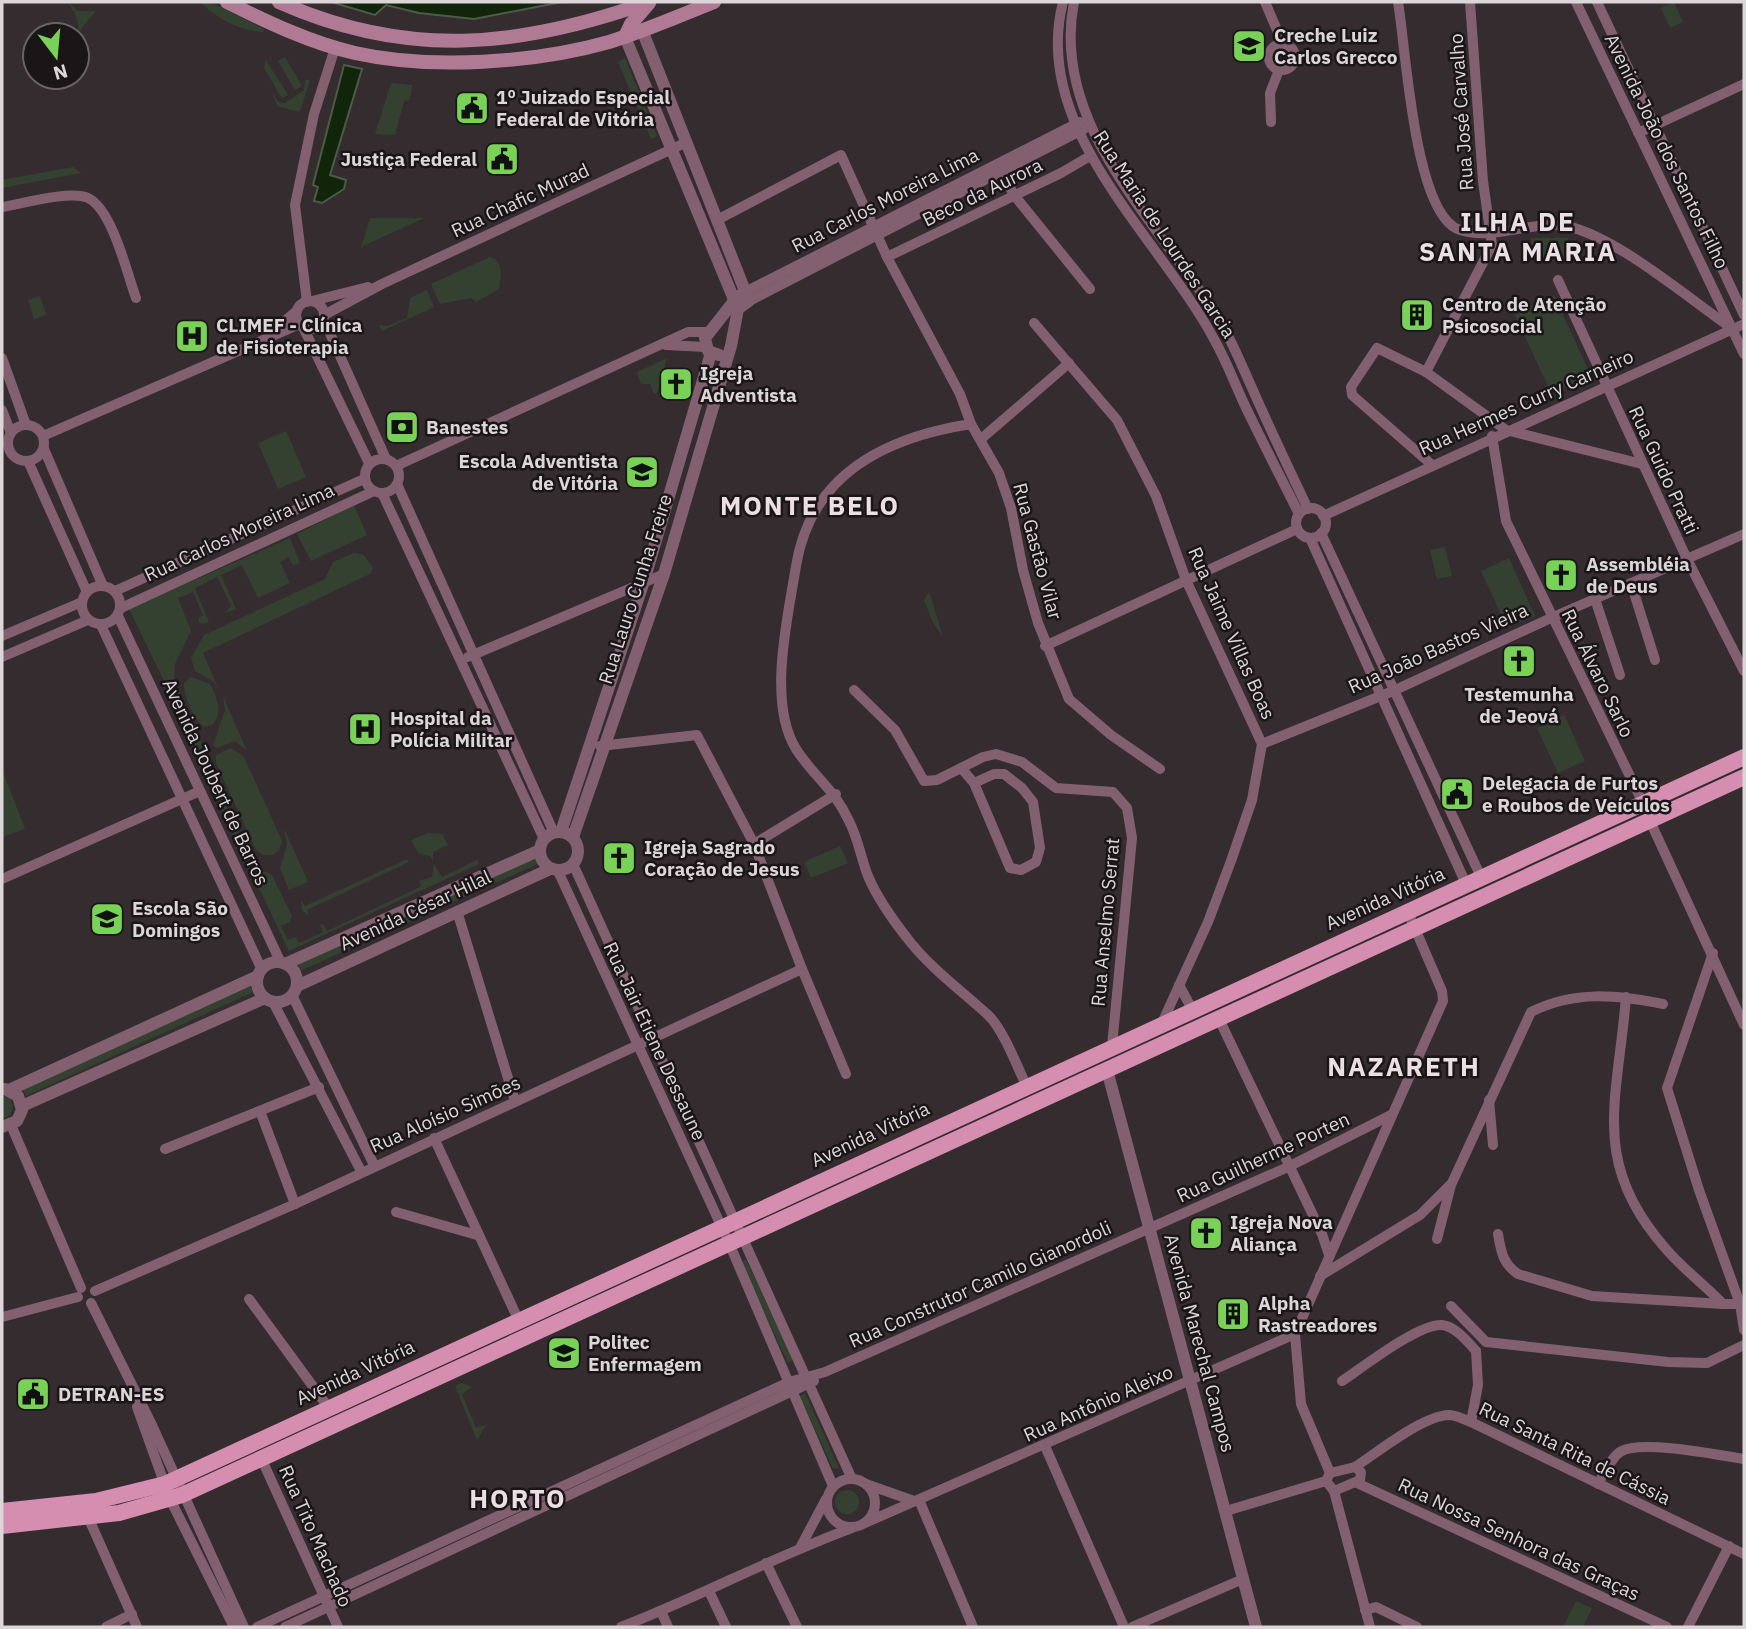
<svg xmlns="http://www.w3.org/2000/svg" width="1746" height="1629" viewBox="0 0 1746 1629" font-family="'IBM Plex Sans',sans-serif">
  <style>
    .green { fill: #344131 }
    .water { fill: #11250a; stroke: #4e5a48; stroke-width: 2 }
    .lines { fill: none; stroke-linecap: round; stroke-linejoin: round }
    .minor { stroke: #836070; stroke-width: 10 }
    .tertiary { stroke: #836070; stroke-width: 12 }
    .secondary { stroke: #b17a94; stroke-width: 14 }
    .primary { stroke: #d58eb0; stroke-width: 16 }
    .labels { text-anchor: middle; dominant-baseline: central; stroke-width: 5; stroke-linejoin: round; paint-order: stroke }
    .poi-label { font-size: 19px; font-weight: bold; fill: #dcd6d8; stroke: #1a1618; text-anchor: start }
    .street-label { font-size: 19px; fill: #dcd6d8; stroke: #1a1618 }
    .district-label { font-size: 26px; font-weight: bold; letter-spacing: 2px; fill: #ebdfe4; stroke: #1a1618 }
  </style>
  <rect width="100%" height="100%" fill="#352c30"/>
  <g class="green">
    <path d="M68 2 78 11H96L76 35C82 21 75 16 68 2Z"/>
    <path d="M200 2H210L264 29 263 32C240 31 216 18 200 2Z"/>
    <path d="M1674 2 1683 22 1670 28 1661 8Z"/>
    <path d="M285 57 302 86 295 90 278 61Z"/>
    <path d="M625 58 657 136 651 139 618 62Z"/>
    <path d="M266 60 288 95 282 98 264 68Z"/>
    <path d="M305 80H310L300 112 277 106 272 91 278 102 285 103 304 90Z"/>
    <path d="M391 83 412 85 410 100 404 101 395 135 375 134Z"/>
    <path d="M73 167 81 173 2 188V180Z"/>
    <path d="M370 218H424L361 247Z"/>
    <path d="M1531 238H1568L1567 258H1531Z"/>
    <path d="M490 257C504 261 501 276 499 289L476 302 471 298 440 304 431 284Z"/>
    <path d="M427 290 434 307 382 331 379 325 387 326 407 318 410 298Z"/>
    <path d="M1554 295 1591 376 1551 393 1514 313Z"/>
    <path d="M40 296 46 315 34 319 28 300Z"/>
    <path d="M667 358 657 393 654 394 650 384H641L637 372Z"/>
    <path d="M286 431 306 477 278 489 258 443Z"/>
    <path d="M354 505 367 535 311 561 297 534Z"/>
    <path d="M290 538 300 563 293 565 288 557 280 562 290 583 258 598 242 565 221 575 236 609 225 613 231 606 217 577 195 588 209 622 203 624 199 623V618L203 615 193 592 178 598 191 631 175 664 174 679 203 747 201 757 129 609Z"/>
    <path d="M1445 547 1452 576 1437 579 1430 550Z"/>
    <path d="M354 553 364 555 373 568 370 574 203 653 219 690 214 682 195 671 191 658 204 635 325 579 333 562Z"/>
    <path d="M1509 558 1535 616 1507 628 1481 571Z"/>
    <path d="M929 592 942 633V635L933 623 924 600Z"/>
    <path d="M191 677 210 684C217 699 224 712 212 725L204 727C194 720 183 695 184 683Z"/>
    <path d="M223 696 247 751 235 741 217 748 213 746 225 710Z"/>
    <path d="M1564 715 1585 761 1558 773 1537 728Z"/>
    <path d="M231 748 244 757 282 841 279 850 273 855H263L256 850 216 763V755Z"/>
    <path d="M208 767 253 862 258 869 272 875 292 916 290 922 281 926 288 940 295 937 299 943 323 932 320 925 323 924 327 931 422 886 419 881 432 877 434 864 442 877 477 860 479 864 289 951 202 769Z"/>
    <path d="M2 769 25 829 2 837Z"/>
    <path d="M284 828 308 882 289 890 280 868 287 845Z"/>
    <path d="M428 833 442 834 448 845 433 852V861L430 856 419 854 411 840Z"/>
    <path d="M840 846 848 863 811 878 804 862Z"/>
    <path d="M404 852 412 869 409 862 307 910 309 916 302 910 301 900 305 906 407 859Z"/>
    <path d="M534 856 538 864 300 971 296 962Z"/>
    <path d="M249 984 253 992 26 1096 22 1088Z"/>
    <path d="M2 1095 10 1098 13 1106 11 1114 3 1119Z"/>
    <path d="M746 1259 793 1360 788 1363 741 1263Z"/>
    <path d="M462 1383 472 1387 462 1394 476 1428 487 1424 477 1440 455 1386Z"/>
    <path d="M805 1393 839 1468 833 1469 800 1396Z"/>
    <circle cx="847" cy="1502" r="12"/>
    <path d="M1576 1601 1592 1608 1583 1627H1563Z"/>
  </g>
  <g class="water">
    <path d="M331 2H562L474 19 419 13 386 5 375 15Z"/>
    <path d="M344 65 362 69 330 175 346 180 344 189 322 203 314 201 318 187 313 185Z"/>
  </g>
  <g class="lines">
    <g class="minor">
      <path d="M1063 2C1030 130 1160 237 1215 341 1228 364 1237 390 1249 414 1265 447 1282 480 1299 514"/>
      <path d="M1074 2C1050 124 1157 221 1217 316 1231 338 1241 364 1252 388 1270 429 1289 469 1308 509"/>
      <path d="M1265 2 1283 44"/>
      <path d="M1398 2C1406 48 1414 216 1460 230 1494 241 1532 220 1566 226 1616 236 1689 299 1733 329"/>
      <path d="M1576 2 1744 354"/>
      <path d="M1597 2 1744 315"/>
      <circle cx="1282" cy="57" r="13"/>
      <path d="M1271 122 1270 93 1279 70"/>
      <path d="M1638 133 1744 84"/>
      <path d="M1002 172 1014 195 1090 289"/>
      <path d="M2 207C21 204 70 190 88 198 112 209 127 273 136 298"/>
      <path d="M717 220 841 155 887 257 960 394 971 424 999 473 1011 508 1023 570 1038 623 1069 699 1111 735 1160 769"/>
      <path d="M887 257 1061 173 1090 156"/>
      <path d="M1558 280 1687 559 1744 671"/>
      <path d="M745 292 1080 122"/>
      <path d="M312 301 368 287"/>
      <path d="M749 301 1084 129"/>
      <circle cx="310" cy="315" r="14"/>
      <path d="M307 302 295 205 314 114 335 48"/>
      <path d="M324 315 382 284 687 142"/>
      <path d="M324 320 386 459"/>
      <path d="M1034 323 1117 420 1156 496 1186 580 1262 744 1252 800 1231 861 1208 922 1162 1023"/>
      <path d="M303 327 369 463"/>
      <path d="M270 333 297 311"/>
      <path d="M666 345 706 347"/>
      <path d="M2 358 26 425"/>
      <path d="M1426 372 1492 245 1483 181 1470 2"/>
      <path d="M2 410 11 433"/>
      <path d="M971 424C887 437 811 473 796 566 788 617 767 702 796 749 813 776 834 788 849 821 858 838 861 858 868 876 878 900 895 923 911 943 934 971 962 991 988 1015 1003 1029 1017 1066 1026 1085"/>
      <circle cx="26" cy="443" r="18"/>
      <path d="M43 436 300 324"/>
      <path d="M1492 436 1506 521 1643 803"/>
      <path d="M981 439 1069 363"/>
      <path d="M44 449 103 586"/>
      <circle cx="382" cy="476" r="17"/>
      <path d="M28 461 87 592"/>
      <path d="M1431 464 1352 395 1351 387 1377 348 1426 372 1506 430 1642 464"/>
      <path d="M396 466 688 332H709"/>
      <path d="M397 484 554 833"/>
      <path d="M382 493 544 839"/>
      <circle cx="1311" cy="523" r="15"/>
      <path d="M1323 516 1744 324"/>
      <path d="M1321 533 1481 877"/>
      <path d="M1310 538 1466 884"/>
      <path d="M1631 583 1655 660"/>
      <circle cx="101" cy="605" r="19"/>
      <path d="M115 591 364 479"/>
      <path d="M1595 599 1620 675"/>
      <path d="M121 608 374 491"/>
      <path d="M118 616 281 963"/>
      <path d="M101 625 262 970"/>
      <path d="M2 636 82 602"/>
      <path d="M1045 646 1297 529"/>
      <path d="M2 657 88 620"/>
      <path d="M468 657 664 574"/>
      <path d="M854 690 895 730 924 781 937 780 983 757 996 754 1022 762 1056 788 1113 792 1127 808 1132 838 1112 1046"/>
      <path d="M1262 744 1393 691 1551 618 1744 534"/>
      <path d="M961 768 974 783 1010 868 1021 870 1036 862 1040 848 1033 802 1022 788 1004 774H994L974 783"/>
      <path d="M1650 821 1744 1025"/>
      <path d="M754 844 836 794"/>
      <path d="M573 864 852 1479"/>
      <path d="M558 871 729 1243 833 1486"/>
      <path d="M2 879 200 791"/>
      <path d="M457 911 515 1101"/>
      <path d="M1713 953 1667 1088 1699 1190 1740 1304 1744 1330"/>
      <path d="M802 969 846 1074"/>
      <path d="M1179 985 1192 1009"/>
      <path d="M292 995 374 1165"/>
      <path d="M1626 997C1618 1100 1589 1162 1666 1249 1683 1269 1705 1285 1723 1304H1740"/>
      <path d="M273 1002 361 1171"/>
      <path d="M1219 1019 1322 1234 1329 1255"/>
      <path d="M1489 1100 1493 1145"/>
      <path d="M260 1111 295 1204"/>
      <path d="M11 1125 81 1288"/>
      <path d="M434 1138 518 1319"/>
      <path d="M165 1149 319 1087"/>
      <path d="M396 1212 477 1235"/>
      <path d="M1498 1234C1501 1252 1503 1264 1518 1274L1592 1296 1723 1304"/>
      <path d="M1437 1239 1451 1185 1531 1012C1575 990 1617 995 1663 1004"/>
      <path d="M1320 1276 1420 1215 1450 1185"/>
      <path d="M95 1291 295 1204 802 969 754 844 697 735 600 746"/>
      <path d="M249 1299 328 1407"/>
      <path d="M91 1303 152 1425 244 1627"/>
      <path d="M1451 1306 1486 1342 1668 1362 1707 1363 1744 1345"/>
      <path d="M2 1317 78 1297"/>
      <path d="M1342 1381C1362 1368 1419 1323 1442 1325 1455 1326 1468 1342 1476 1351"/>
      <path d="M137 1407 170 1499 234 1627"/>
      <path d="M1471 1422 1478 1385 1476 1351"/>
      <path d="M1045 1446 1124 1627"/>
      <path d="M262 1460 338 1627"/>
      <path d="M1355 1467C1378 1452 1422 1416 1449 1415 1456 1415 1465 1420 1471 1422L1744 1554"/>
      <path d="M1355 1467 1361 1472 1360 1480 1334 1491 1326 1481 1330 1473Z"/>
      <path d="M1330 1473 1301 1404 1295 1334 1443 1001 1442 991 1407 910"/>
      <circle cx="851" cy="1503" r="24"/>
      <path d="M1357 1483 1667 1627"/>
      <path d="M866 1484 914 1501"/>
      <path d="M1598 1484C1604 1474 1611 1458 1620 1452 1640 1439 1719 1455 1744 1459"/>
      <path d="M1334 1491 1370 1627"/>
      <path d="M919 1500 973 1627"/>
      <path d="M1226 1511 1326 1481"/>
      <path d="M88 1517 137 1627"/>
      <path d="M865 1523 1295 1334"/>
      <path d="M801 1546 826 1499"/>
      <path d="M766 1563 797 1627"/>
      <path d="M709 1591 726 1627"/>
      <path d="M1365 1610 1376 1607 1417 1627"/>
      <path d="M661 1611 668 1627"/>
      <path d="M106 1627 132 1614"/>
      <path d="M257 1627 789 1382 825 1372 1288 1167 1391 1115"/>
      <path d="M285 1627 814 1381"/>
      <path d="M621 1627C699 1597 773 1557 852 1528"/>
      <path d="M1132 1627 1243 1579"/>
      <path d="M1688 1627 1729 1546"/>
    </g>
    <g class="tertiary">
      <path d="M625 37 738 309"/>
      <path d="M719 355 708 351 705 338 738 296"/>
      <circle cx="559" cy="851" r="19"/>
      <path d="M561 832 644 581 711 353"/>
      <path d="M573 837 664 574 731 346 738 309 749 301 642 30"/>
      <circle cx="277" cy="982" r="20"/>
      <path d="M285 964 540 850"/>
      <path d="M297 986 550 869"/>
      <path d="M1107 1070 1256 1627"/>
      <path d="M9 1090 258 976"/>
      <path d="M22 1106 265 998"/>
      <path d="M2 1127 17 1121 22 1110 18 1096 5 1089"/>
    </g>
    <g class="secondary">
      <path d="M227 2C267 22 311 43 355 53 431 70 535 63 609 42 645 31 679 16 714 2"/>
      <path d="M279 2C407 59 519 48 649 2"/>
      <path d="M625 37 631 24 649 3"/>
    </g>
    <g class="primary">
      <path d="M2 1511 96 1501 165 1484 1744 757"/>
      <path d="M2 1526 119 1513 182 1495 1744 777"/>
    </g>
  </g>
  <defs>
    <g id="school-square" transform="scale(1.75)"><rect x="-9" y="-9" width="18" height="18" rx="4" fill="#79d158" stroke="#1a1618"/><path d="M0-5L7-2L0 1L-7-2ZM-4 1L0 2.5L4 1V4Q0 6-4 4Z" fill="#111"/></g>
    <g id="civic-square" transform="scale(1.75)"><rect x="-9" y="-9" width="18" height="18" rx="4" fill="#79d158" stroke="#1a1618"/><path d="M-.6-6.5H3V-4.5H.6V-3L4-1V1h2V6H-6V1h2V-1L-.6-3ZM-1.2 2.5V6h2.4V2.5Z" fill="#111"/></g>
    <g id="building-square" transform="scale(1.75)"><rect x="-9" y="-9" width="18" height="18" rx="4" fill="#79d158" stroke="#1a1618"/><path d="M-4-6H4V6H1V3H-1V6H-4ZM-2.5-4.3h1.7v1.8h-1.7ZM.8-4.3h1.7v1.8H.8ZM-2.5-1h1.7V.8h-1.7ZM.8-1h1.7V.8H.8Z" fill="#111"/></g>
    <g id="hospital-square" transform="scale(1.75)"><rect x="-9" y="-9" width="18" height="18" rx="4" fill="#79d158" stroke="#1a1618"/><path d="M-5-5h3v3.5h4V-5h3V5h-3V1.5h-4V5h-3Z" fill="#111"/></g>
    <g id="church-square" transform="scale(1.75)"><rect x="-9" y="-9" width="18" height="18" rx="4" fill="#79d158" stroke="#1a1618"/><path d="M-1.2-6h2.4v3.5h3.3v2.4h-3.3V6h-2.4V-.1h-3.3v-2.4h3.3Z" fill="#111"/></g>
    <g id="bank-square" transform="scale(1.75)"><rect x="-9" y="-9" width="18" height="18" rx="4" fill="#79d158" stroke="#1a1618"/><path d="M-6-4H6V4H-6ZM0-2.3a2.3 2.3 0 1 0 0 4.6a2.3 2.3 0 1 0 0-4.6Z" fill="#111"/></g>
  </defs>
  <g fill-rule="evenodd">
    <use href="#school-square" x="1249" y="46"/>
    <use href="#civic-square" x="472" y="108"/>
    <use href="#civic-square" x="502" y="159"/>
    <use href="#building-square" x="1417" y="315"/>
    <use href="#hospital-square" x="192" y="336"/>
    <use href="#church-square" x="676" y="384"/>
    <use href="#bank-square" x="402" y="427"/>
    <use href="#school-square" x="642" y="472"/>
    <use href="#church-square" x="1561" y="575"/>
    <use href="#church-square" x="1519" y="661"/>
    <use href="#hospital-square" x="365" y="729"/>
    <use href="#civic-square" x="1457" y="794"/>
    <use href="#church-square" x="619" y="858"/>
    <use href="#school-square" x="107" y="919"/>
    <use href="#church-square" x="1206" y="1233"/>
    <use href="#building-square" x="1233" y="1314"/>
    <use href="#school-square" x="564" y="1353"/>
    <use href="#civic-square" x="33" y="1394"/>
  </g>
  <g class="labels">
    <g class="poi-label">
      <text x="1274" y="35">Creche Luiz<tspan x="1274" dy="22">Carlos Grecco</tspan></text>
      <text x="496" y="97">1º Juizado Especial<tspan x="496" dy="22">Federal de Vitória</tspan></text>
      <text x="477" y="159" text-anchor="end">Justiça Federal</text>
      <text x="1442" y="304">Centro de Atenção<tspan x="1442" dy="22">Psicosocial</tspan></text>
      <text x="216" y="325">CLIMEF - Clínica<tspan x="216" dy="22">de Fisioterapia</tspan></text>
      <text x="700" y="373">Igreja<tspan x="700" dy="22">Adventista</tspan></text>
      <text x="426" y="427">Banestes</text>
      <text x="618" y="461" text-anchor="end">Escola Adventista<tspan x="618" dy="22">de Vitória</tspan></text>
      <text x="1586" y="564">Assembléia<tspan x="1586" dy="22">de Deus</tspan></text>
      <text x="1519" y="694" text-anchor="middle">Testemunha<tspan x="1519" dy="22">de Jeová</tspan></text>
      <text x="390" y="718">Hospital da<tspan x="390" dy="22">Polícia Militar</tspan></text>
      <text x="1482" y="783">Delegacia de Furtos<tspan x="1482" dy="22">e Roubos de Veículos</tspan></text>
      <text x="644" y="847">Igreja Sagrado<tspan x="644" dy="22">Coração de Jesus</tspan></text>
      <text x="132" y="908">Escola São<tspan x="132" dy="22">Domingos</tspan></text>
      <text x="1230" y="1222">Igreja Nova<tspan x="1230" dy="22">Aliança</tspan></text>
      <text x="1258" y="1303">Alpha<tspan x="1258" dy="22">Rastreadores</tspan></text>
      <text x="588" y="1342">Politec<tspan x="588" dy="22">Enfermagem</tspan></text>
      <text x="58" y="1394">DETRAN-ES</text>
    </g>
    <g class="street-label">
      <text transform="translate(1461 112) rotate(-94)">Rua José Carvalho</text>
      <text transform="translate(1667 151) rotate(64)">Avenida João dos Santos Filho</text>
      <text transform="translate(982 192) rotate(-26)">Beco da Aurora</text>
      <text transform="translate(520 200) rotate(-25)">Rua Chafic Murad</text>
      <text transform="translate(885 200) rotate(-27)">Rua Carlos Moreira Lima</text>
      <text transform="translate(1165 234) rotate(57)">Rua Maria de Lourdes Garcia</text>
      <text transform="translate(1526 402) rotate(-24)">Rua Hermes Curry Carneiro</text>
      <text transform="translate(1664 470) rotate(65)">Rua Guido Pratti</text>
      <text transform="translate(239 532) rotate(-25)">Rua Carlos Moreira Lima</text>
      <text transform="translate(1038 551) rotate(75)">Rua Gastão Vilar</text>
      <text transform="translate(635 589) rotate(-72)">Rua Lauro Cunha Freire</text>
      <text transform="translate(1232 633) rotate(66)">Rua Jaime Villas Boas</text>
      <text transform="translate(1438 648) rotate(-24)">Rua João Bastos Vieira</text>
      <text transform="translate(1598 673) rotate(64)">Rua Álvaro Sarlo</text>
      <text transform="translate(216 782) rotate(65)">Avenida Joubert de Barros</text>
      <text transform="translate(1385 898) rotate(-24)">Avenida Vitória</text>
      <text transform="translate(415 910) rotate(-25)">Avenida César Hilal</text>
      <text transform="translate(1105 922) rotate(-85)">Rua Anselmo Serrat</text>
      <text transform="translate(655 1041) rotate(65)">Rua Jair Etiene Dessaune</text>
      <text transform="translate(445 1114) rotate(-24)">Rua Aloísio Simões</text>
      <text transform="translate(870 1134) rotate(-25)">Avenida Vitória</text>
      <text transform="translate(1263 1157) rotate(-25)">Rua Guilherme Porten</text>
      <text transform="translate(980 1284) rotate(-24)">Rua Construtor Camilo Gianordoli</text>
      <text transform="translate(1200 1343) rotate(75)">Avenida Marechal Campos</text>
      <text transform="translate(355 1372) rotate(-25)">Avenida Vitória</text>
      <text transform="translate(1098 1403) rotate(-24)">Rua Antônio Aleixo</text>
      <text transform="translate(1575 1453) rotate(26)">Rua Santa Rita de Cássia</text>
      <text transform="translate(316 1536) rotate(66)">Rua Tito Machado</text>
      <text transform="translate(1519 1539) rotate(25)">Rua Nossa Senhora das Graças</text>
    </g>
    <g class="district-label">
      <text x="1518" y="221">ILHA DE<tspan x="1518" dy="30">SANTA MARIA</tspan></text>
      <text x="810" y="505">MONTE BELO</text>
      <text x="1404" y="1066">NAZARETH</text>
      <text x="518" y="1498">HORTO</text>
    </g>
  </g>
  <rect width="1746" height="1629" fill="none" stroke="#dcd6d8" stroke-width="7"/>
  <g transform="translate(56 56) rotate(164)"><circle r="33" fill="#1a1618" stroke="#686365" stroke-width="2"/>
  <path d="M0-5L12 26L0 18L-12 26Z" fill="#79d158"/>
  <text y="-10" font-size="19" font-weight="bold" text-anchor="middle" fill="#dcd6d8">N</text>
  </g>
</svg>
